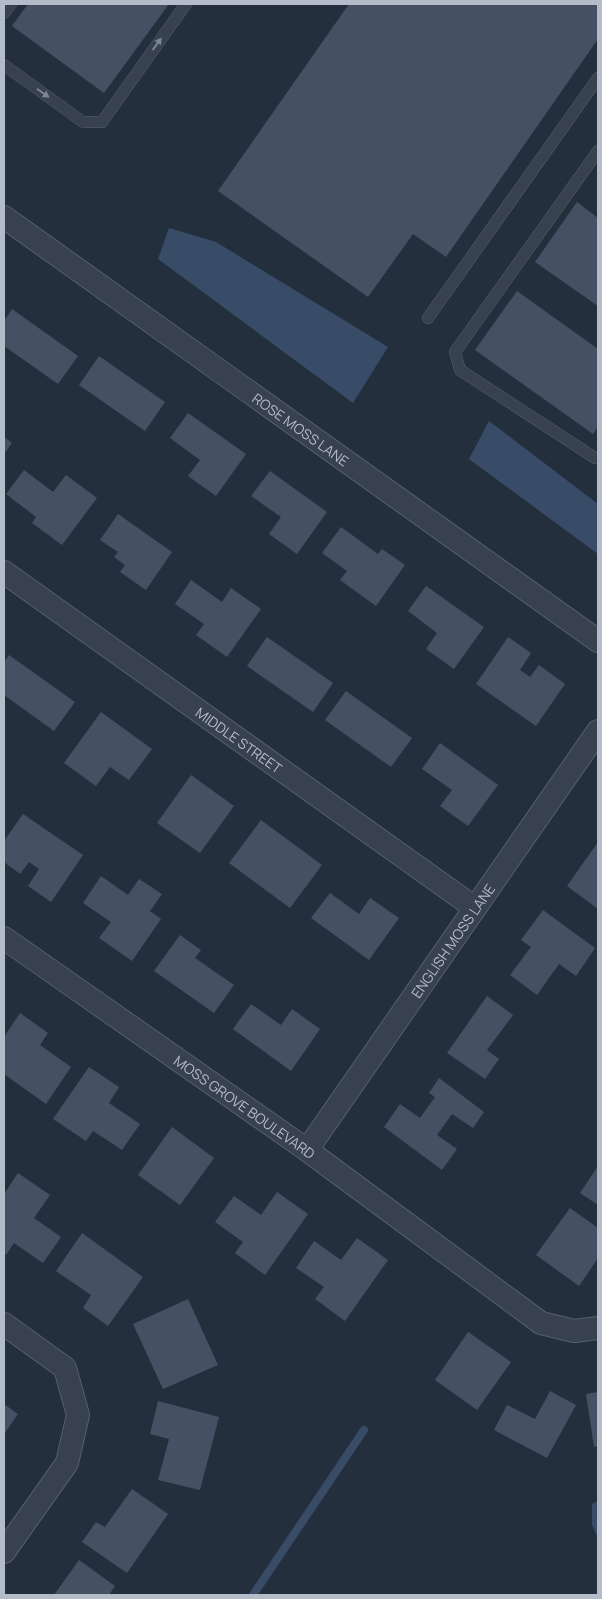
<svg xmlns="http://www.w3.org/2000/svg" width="602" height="1599" viewBox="0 0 602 1599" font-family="Manrope,sans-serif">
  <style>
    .water { fill: #394c67 }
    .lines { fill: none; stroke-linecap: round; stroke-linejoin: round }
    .stream { stroke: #394c67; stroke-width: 8 }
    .building { fill: #455162 }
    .lane-casing { stroke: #565f6c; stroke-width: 12 }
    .street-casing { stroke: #565f6c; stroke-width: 24 }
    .lane { stroke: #38414e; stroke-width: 11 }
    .street { stroke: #38414e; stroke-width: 22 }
    .oneway { fill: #7c8592 }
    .labels { text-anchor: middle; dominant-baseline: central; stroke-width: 4.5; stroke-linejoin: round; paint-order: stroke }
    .street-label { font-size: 14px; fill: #b4bcc9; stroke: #1d2633 }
  </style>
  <rect width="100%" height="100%" fill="#242f3e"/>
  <g class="water">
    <path d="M169 228 216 242 388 347 353 403 158 259Z"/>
    <path d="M489 421 598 504V554L469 459Z"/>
    <path d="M598 1501V1538L592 1525V1504Z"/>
  </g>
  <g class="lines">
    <path class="stream" d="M253 1595 364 1430"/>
  </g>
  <g class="building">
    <path d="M28 4H169L104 93 12 26Z"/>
    <path d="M349 4H598V39L446 257 413 234 368 297 218 191Z"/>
    <path d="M577 202 598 218V306L535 262Z"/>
    <path d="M517 291 598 349V427L593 434 475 350Z"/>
    <path d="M12 309 78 356 58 384 4 346V321Z"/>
    <path d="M99 356 165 402 145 431 79 385Z"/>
    <path d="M188 413 246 454 216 496 188 476 200 460 170 438Z"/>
    <path d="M4 437 12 443 4 454Z"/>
    <path d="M24 470 53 492 66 475 97 498 62 545 32 523 36 517 6 494Z"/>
    <path d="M270 471 327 512 297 554 269 534 281 517 251 496Z"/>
    <path d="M118 514 172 552 146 590 120 572 125 565 114 557 118 552 100 540Z"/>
    <path d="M341 527 378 554 382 549 405 565 376 606 340 580 347 571 322 553Z"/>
    <path d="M191 580 222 602 231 588 261 609 227 657 196 635 204 624 175 604Z"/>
    <path d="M426 586 484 627 454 669 426 649 437 633 408 611Z"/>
    <path d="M267 637 333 683 313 712 247 666Z"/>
    <path d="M508 637 531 653 520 670 530 677 539 665 565 684 536 726 476 684Z"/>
    <path d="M9 655 75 702 54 731 4 695V662Z"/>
    <path d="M346 691 412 738 391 767 325 720Z"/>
    <path d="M101 712 152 749 129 780 110 767 96 786 64 763Z"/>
    <path d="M440 743 498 785 468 826 440 806 452 790 422 769Z"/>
    <path d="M191 775 234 806 200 853 157 823Z"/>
    <path d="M23 814 83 855 51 902 28 886 39 869 29 862 20 874 4 862V841Z"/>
    <path d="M261 820 322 865 290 908 229 863Z"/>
    <path d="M598 842V909L567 886Z"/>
    <path d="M101 876 128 895 139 879 162 894 150 911 161 919 132 961 99 938 111 922 83 903Z"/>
    <path d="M330 893 359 914 370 898 399 918 369 960 311 918Z"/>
    <path d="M543 910 595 948 576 976 559 964 537 995 510 975 531 947 521 940Z"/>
    <path d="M180 935 201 950 195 958 234 985 214 1013 154 971Z"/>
    <path d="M487 996 513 1015 487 1050 499 1059 485 1079 447 1053Z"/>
    <path d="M251 1004 281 1025 292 1009 320 1029 291 1071 233 1029Z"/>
    <path d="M20 1013 48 1033 40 1045 71 1067 46 1104 4 1074V1037Z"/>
    <path d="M89 1067 119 1087 109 1103 140 1124 122 1150 93 1131 86 1141 53 1119Z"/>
    <path d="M439 1078 484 1112 473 1128 452 1114 437 1135 457 1149 442 1170 384 1127 400 1104 420 1118 435 1097 429 1093Z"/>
    <path d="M172 1127 214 1158 180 1205 138 1175Z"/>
    <path d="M598 1166V1205L580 1193Z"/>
    <path d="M18 1173 50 1195 34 1218 61 1237 43 1263 14 1243 6 1255 4 1254V1194Z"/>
    <path d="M277 1192 308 1214 265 1275 235 1253 243 1242 215 1222 234 1196 261 1215Z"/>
    <path d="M570 1208 598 1228V1258L579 1286 536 1255Z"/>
    <path d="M82 1233 143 1277 108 1326 83 1308 91 1295 56 1271Z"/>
    <path d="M357 1238 388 1260 345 1321 315 1299 324 1287 296 1268 314 1241 341 1260Z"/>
    <path d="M188 1299 218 1365 163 1389 133 1324Z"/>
    <path d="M468 1332 511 1362 477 1410 435 1380Z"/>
    <path d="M550 1391 576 1405 547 1458 494 1430 507 1405 535 1419Z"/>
    <path d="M598 1392V1446L594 1447 586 1394Z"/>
    <path d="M158 1401 219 1417 200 1490 158 1480 169 1439 150 1434Z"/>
    <path d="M4 1404 18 1414 4 1434Z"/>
    <path d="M132 1489 168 1514 127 1573 82 1542 96 1522 105 1527Z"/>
    <path d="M79 1560 115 1586 109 1595H54Z"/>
  </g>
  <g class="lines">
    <g class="lane-casing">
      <g id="lane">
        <path d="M4 13 11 4"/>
        <path d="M4 65 83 122H102L186 4"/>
        <path d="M428 318 598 78"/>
        <path d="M595 458 460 370 455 352 598 151"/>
      </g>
    </g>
    <g class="street-casing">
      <g id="street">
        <path id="s1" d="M4 217 598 641"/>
        <path id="s2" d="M4 572 475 908"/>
        <path id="s3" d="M4 938 307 1150 541 1323 574 1331 598 1328"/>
        <path id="s4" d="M307 1150 598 731"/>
        <path d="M4 1324 65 1368 78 1415 67 1463 4 1552"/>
      </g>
    </g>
    <use href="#lane" class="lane"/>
    <use href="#street" class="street"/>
  </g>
  <defs><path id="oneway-solid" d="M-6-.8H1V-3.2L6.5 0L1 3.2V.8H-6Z" transform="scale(1.25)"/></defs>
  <g class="oneway">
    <use href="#oneway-solid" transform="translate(157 44) rotate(-54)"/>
    <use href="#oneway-solid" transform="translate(43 93) rotate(35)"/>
  </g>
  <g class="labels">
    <g class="street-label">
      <text stroke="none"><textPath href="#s1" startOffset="365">ROSE MOSS LANE</textPath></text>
      <text stroke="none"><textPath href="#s2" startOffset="289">MIDDLE STREET</textPath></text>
      <text stroke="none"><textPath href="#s4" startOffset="255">ENGLISH MOSS LANE</textPath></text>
      <text stroke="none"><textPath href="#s3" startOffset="294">MOSS GROVE BOULEVARD</textPath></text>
    </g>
  </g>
  <rect width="602" height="1599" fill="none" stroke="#b4bcc9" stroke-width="10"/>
</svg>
